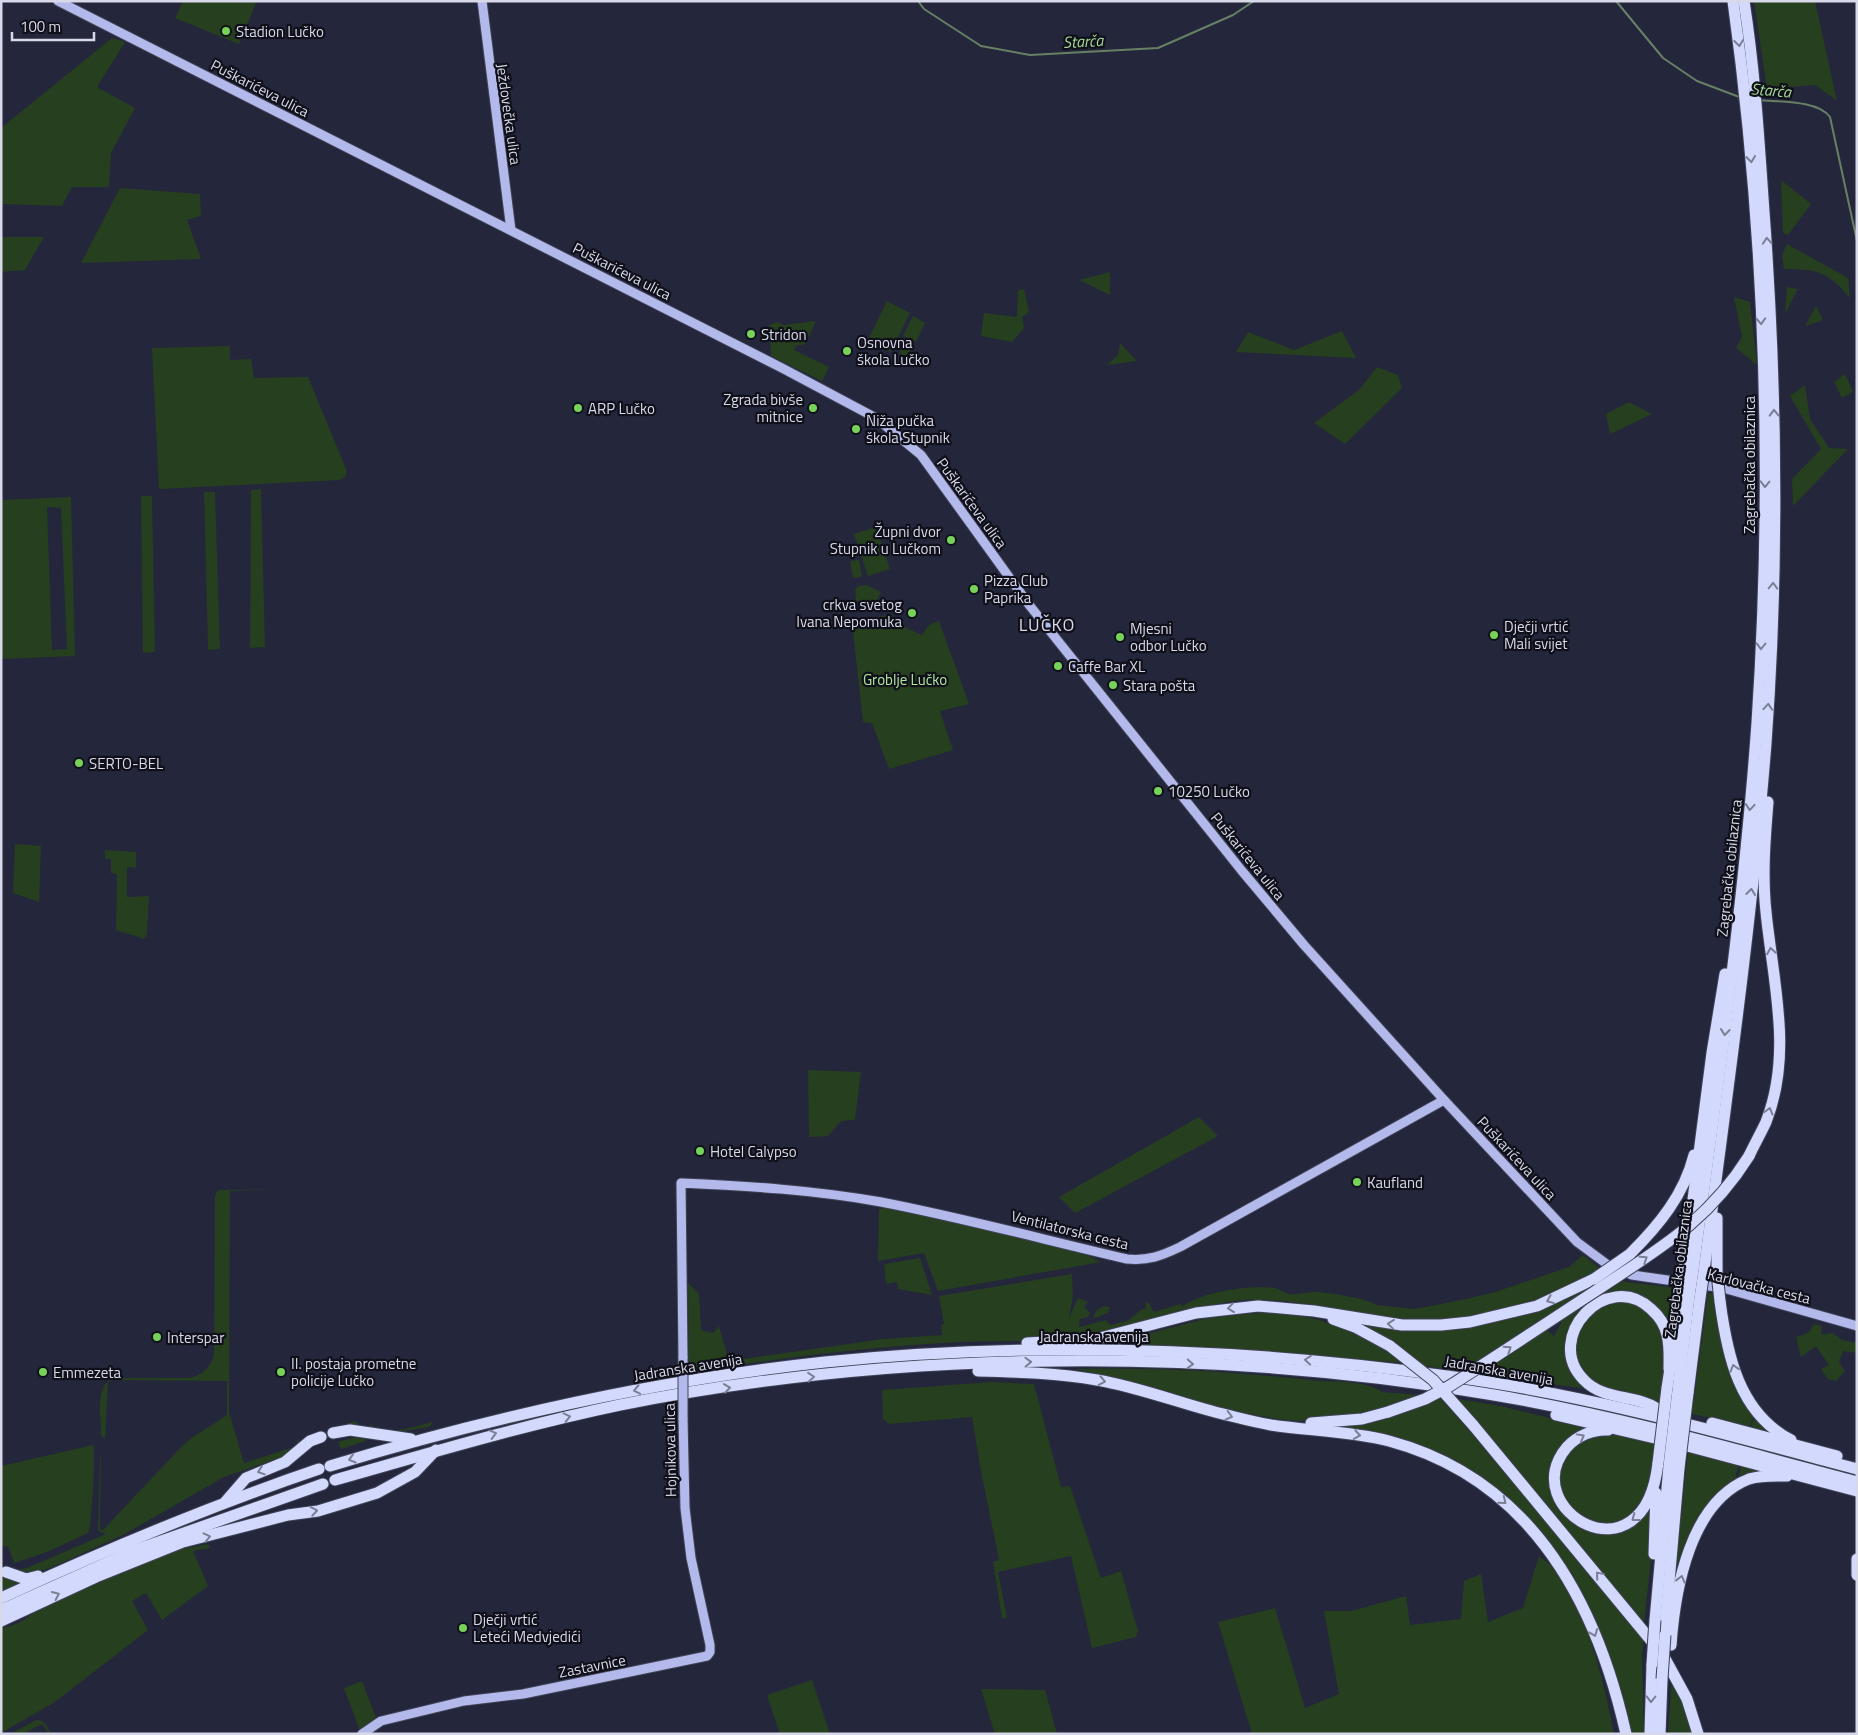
<svg xmlns="http://www.w3.org/2000/svg" width="1858" height="1735" viewBox="0 0 1858 1735" font-family="'Titillium Web',sans-serif">
  <style>
    .green { fill: #263f1e; fill-rule: evenodd }
    .lines { fill: none; stroke-linecap: round; stroke-linejoin: round }
    .stream { stroke: #678064; stroke-width: 2 }
    .major-casing { stroke: #414358; stroke-width: 11 }
    .highway-casing { stroke: #414358; stroke-width: 13 }
    .major { stroke: #b3baeb; stroke-width: 9 }
    .highway { stroke: #d3d9fc; stroke-width: 11 }
    .major-bridge-casing { stroke: #414358; stroke-width: 11; stroke-linecap: butt }
    .highway-bridge-casing { stroke: #414358; stroke-width: 13; stroke-linecap: butt }
    .major-bridge { stroke: #b3baeb; stroke-width: 9 }
    .highway-bridge { stroke: #d3d9fc; stroke-width: 11 }
    .oneway { stroke: #7b7f96 }
    .poi-dot { fill: #77d259; stroke: #0f101a; stroke-width: 2 }
    .labels { text-anchor: middle; dominant-baseline: central; stroke-width: 4.5; stroke-linejoin: round; paint-order: stroke }
    .poi-label { font-size: 15px; fill: #d7d9e8; stroke: #0f101a; text-anchor: start }
    .street-label { font-size: 15px; fill: #d7d9e8; stroke: #0f101a }
    .park-label { font-size: 15px; fill: #b0e79f; stroke: #0f101a }
    .water-label { font-size: 16px; font-style: italic; fill: #a5dc95; stroke: #0f101a }
    .quarter-label { font-size: 18px; letter-spacing: 1px; fill: #d7d9e8; stroke: #0f101a }
  </style>
  <rect width="100%" height="100%" fill="#24263c"/>
  <g class="green">
    <path d="M183 1H257L239 44 175 18Z"/>
    <path d="M1754 1H1815L1837 101 1815 85 1767 89Z"/>
    <path d="M112 38 125 42 97 87 135 108 111 153 109 187H72L62 206 1 204V128Z"/>
    <path d="M1781 180 1811 204 1788 235 1783 233Z"/>
    <path d="M120 188 200 194 201 216 187 220 201 259 81 263Z"/>
    <path d="M1 237H44L25 270 1 272Z"/>
    <path d="M1787 244 1848 278 1850 298C1828 272 1819 269 1784 269L1782 256Z"/>
    <path d="M1110 272V295L1079 280Z"/>
    <path d="M1787 287 1798 289 1785 314Z"/>
    <path d="M1024 289 1029 312 1022 317 1024 328 1012 342 981 336 984 313 1017 317 1018 290Z"/>
    <path d="M1734 297 1750 302 1757 365 1736 348 1742 337Z"/>
    <path d="M887 301 910 313 891 352 868 340Z"/>
    <path d="M1816 306 1823 320 1805 326Z"/>
    <path d="M913 316 925 323 916 342 903 336Z"/>
    <path d="M816 321 805 344 796 346 794 350 829 367 822 381 771 356 769 325 777 322 783 325Z"/>
    <path d="M1342 331 1356 358 1236 352 1248 332 1294 350Z"/>
    <path d="M1120 343 1137 361 1107 365 1118 355Z"/>
    <circle cx="905" cy="350" r="5.5"/>
    <path d="M230 346V360L251 359 254 378 308 377 347 471 345 477 339 480 159 489 152 348Z"/>
    <path d="M1377 367 1398 375 1402 388 1345 444 1314 423 1359 390Z"/>
    <path d="M1845 374 1853 392 1842 398 1834 382Z"/>
    <path d="M1805 385 1810 419 1829 448 1848 449 1793 506 1792 479 1821 449 1790 396Z"/>
    <path d="M1629 402 1652 414 1610 434 1606 414Z"/>
    <path d="M261 489 265 647 250 648 251 490Z"/>
    <path d="M204 492H215L220 649 208 650Z"/>
    <path d="M141 496H152L155 652 143 653Z"/>
    <path d="M71 497 75 656 1 659V500ZM47 507 61 508 67 649 52 650Z"/>
    <path d="M876 527 890 569 868 576 854 534Z"/>
    <path d="M859 560 862 577 853 578 850 561Z"/>
    <path d="M867 585 881 592 876 603 866 605 856 601 855 590 858 586Z"/>
    <path d="M892 614 895 623 922 635 929 625 939 621 969 704 940 711 953 750 889 769 872 723 863 722 852 622Z"/>
    <path d="M15 844 41 846 39 902 13 893Z"/>
    <path d="M105 850 136 852V868L127 867V897L149 896 147 934 144 939 116 930 117 874 111 873V859H105Z"/>
    <path d="M808 1070 861 1072 855 1120 841 1121 828 1136 809 1137Z"/>
    <path d="M1199 1117 1218 1136 1075 1213 1059 1197Z"/>
    <path d="M280 1189 230 1191 229 1412 244 1463 294 1447 299 1439 300 1443 282 1457 224 1477 123 1535 52 1567 31 1574 13 1571 27 1568 106 1534 98 1531 100 1458 103 1449 101 1454 100 1530H103L182 1446 193 1437 227 1415V1381L110 1380 108 1382 105 1439 101 1435C101 1418 95 1386 112 1378H187C201 1377 210 1368 214 1355L215 1195 218 1190Z"/>
    <path d="M884 1208 946 1219 1083 1253 1101 1262 938 1291 924 1253 878 1261 879 1209Z"/>
    <path d="M1583 1255 1601 1269C1548 1303 1465 1328 1401 1320 1348 1314 1296 1297 1243 1300 1206 1303 1174 1316 1139 1326 1117 1332 1092 1335 1070 1338 1029 1343 985 1340 943 1343 858 1348 772 1359 689 1373L688 1283 699 1294 701 1330 713 1333 719 1326 729 1361 883 1339 942 1335 941 1325 944 1324 939 1296 1072 1274 1073 1296 1069 1318 1078 1298 1088 1302 1084 1306 1090 1313 1088 1317 1080 1319 1079 1327 1106 1320 1110 1325 1127 1321 1142 1309H1146V1302H1148L1154 1312 1180 1304 1182 1306C1207 1291 1245 1285 1275 1288 1280 1289 1284 1293 1289 1294 1298 1295 1307 1292 1316 1292 1326 1292 1369 1299 1376 1305L1415 1309 1466 1299 1495 1292 1569 1267Z"/>
    <path d="M920 1258 932 1295 898 1289 897 1282 886 1284 884 1264Z"/>
    <path d="M1610 1275 1465 1372 1425 1366 1391 1340 1355 1322 1484 1324 1518 1316Z"/>
    <path d="M1619 1281 1676 1288 1671 1332 1665 1320 1615 1294 1569 1333 1588 1389 1477 1374 1546 1329 1554 1336 1561 1323 1560 1320Z"/>
    <path d="M1708 1293 1714 1294 1749 1411 1753 1417 1750 1426 1692 1414Z"/>
    <path d="M1608 1302C1616 1302 1628 1300 1635 1303 1676 1322 1664 1370 1661 1406L1593 1385 1574 1355 1578 1327Z"/>
    <path d="M1104 1306 1110 1307 1108 1313 1092 1319 1097 1310Z"/>
    <path d="M1274 1312C1322 1317 1366 1332 1404 1363L1237 1349 1108 1344 1216 1316Z"/>
    <path d="M1814 1324 1822 1326 1821 1335 1833 1333 1842 1340 1857 1343V1353L1843 1351 1839 1362 1845 1371 1836 1381 1828 1379 1821 1369 1829 1365 1816 1346 1801 1357 1796 1337 1808 1333Z"/>
    <path d="M1037 1355 1149 1356 1238 1360H967L577 1409 486 1429C590 1403 695 1382 802 1370 880 1362 958 1359 1037 1355Z"/>
    <path d="M1074 1369C1155 1367 1239 1372 1320 1381 1340 1382 1367 1381 1382 1392L1421 1395 1352 1417 1306 1421 1286 1420 1231 1411 1150 1386Z"/>
    <path d="M991 1382 1034 1384 1061 1487 1070 1486 1101 1578 1121 1571 1138 1631 1136 1637 1092 1648 1071 1556 998 1572 1007 1618H1002L993 1562 999 1560 980 1466 972 1417 889 1424 883 1419 882 1390Z"/>
    <path d="M1439 1396 1644 1635 1642 1655 1644 1734H1630L1574 1582 1481 1479 1336 1427 1352 1425Z"/>
    <path d="M1458 1399 1501 1406 1590 1428 1554 1466 1570 1519 1587 1529 1636 1522 1651 1507V1559L1644 1625Z"/>
    <path d="M1754 1418 1772 1433 1751 1427Z"/>
    <path d="M356 1421 359 1426 370 1428V1424C388 1437 412 1427 432 1422V1424L429 1427 396 1432 340 1426Z"/>
    <path d="M1600 1434H1615L1657 1443 1650 1489 1631 1518 1599 1526 1566 1506 1558 1478 1570 1449 1576 1443Z"/>
    <path d="M356 1437 368 1440 341 1449 338 1442Z"/>
    <path d="M93 1443C96 1449 92 1527 88 1533L47 1552 14 1563 8 1546 1 1547V1466L93 1445Z"/>
    <path d="M1688 1451 1739 1465 1736 1474 1737 1481 1718 1495 1673 1597Z"/>
    <path d="M1741 1466 1768 1472 1738 1480Z"/>
    <path d="M208 1544 210 1548 193 1551 208 1586 162 1620 146 1593 132 1601 148 1630 55 1702 1 1733V1628C16 1625 25 1621 36 1610L175 1550Z"/>
    <path d="M1539 1556C1545 1561 1552 1566 1557 1571 1587 1610 1605 1686 1614 1734H1252L1218 1622 1275 1608 1305 1708 1339 1694 1324 1611H1351L1406 1596 1410 1625 1461 1619 1464 1581 1481 1574 1488 1622 1523 1608Z"/>
    <path d="M8 1576 22 1582 1 1592V1579Z"/>
    <path d="M1672 1677 1676 1684 1694 1734H1668Z"/>
    <path d="M812 1680 830 1734H780L767 1695Z"/>
    <path d="M362 1681 377 1720 360 1731 344 1688Z"/>
    <path d="M981 1689 1045 1690 1057 1734H995Z"/>
    <path d="M36 1720C45 1720 47 1726 51 1734H49L42 1724 23 1734H10Z"/>
  </g>
  <g class="lines">
    <g class="stream">
      <path d="M670 1H676"/>
      <path d="M918 1 924 9 981 46 1030 55 1158 48 1233 15 1254 1"/>
      <path d="M1616 1 1663 58 1697 81 1742 98"/>
      <path d="M1759 100C1779 102 1818 100 1830 117L1857 241"/>
    </g>
    <g class="major-casing">
      <g id="major">
        <path d="M58 1 782 368 876 418 921 455 1030 606 1242 871 1304 945 1444 1100 1577 1242 1608 1265 1632 1275 1723 1288 1857 1326"/>
        <path d="M482 1 511 230"/>
        <path d="M683 1358 681 1183C747 1186 815 1190 881 1202 964 1218 1045 1240 1127 1259 1148 1261 1161 1256 1180 1247L1444 1100"/>
        <path d="M362 1734 381 1721 464 1701 523 1694 707 1656 710 1652V1645L691 1558 685 1508 683 1418"/>
      </g>
    </g>
    <g class="highway-casing">
      <g id="highway">
        <path d="M1749 1156C1754 1145 1761 1133 1766 1122 1793 1053 1773 982 1766 912 1762 875 1765 838 1768 802"/>
        <path d="M1717 1218V1273"/>
        <path d="M1630 1254C1659 1225 1684 1195 1694 1155"/>
        <path d="M1684 1269 1712 1053 1725 974"/>
        <path d="M1693 1270C1717 1088 1744 906 1757 723 1773 483 1766 240 1733 1"/>
        <path d="M1704 1271C1727 1095 1752 920 1766 743 1779 566 1777 388 1764 212 1759 141 1755 71 1744 1"/>
        <path d="M1720 1301C1727 1355 1739 1413 1791 1440"/>
        <path d="M1333 1319 1355 1327 1390 1346"/>
        <path d="M1027 1343 1096 1339 1196 1313 1258 1306 1314 1311 1402 1325H1441L1470 1322 1537 1306 1594 1279"/>
        <path d="M978 1371C1018 1372 1058 1373 1097 1380 1144 1388 1189 1407 1235 1417 1247 1420 1260 1423 1271 1425 1311 1431 1351 1431 1389 1441 1531 1479 1596 1600 1626 1734"/>
        <path d="M1667 1388 1681 1296"/>
        <path d="M1678 1390 1689 1297"/>
        <path d="M1688 1393 1700 1298"/>
        <path d="M1658 1409C1635 1394 1604 1401 1584 1380 1542 1338 1607 1268 1651 1309 1659 1316 1665 1325 1667 1335 1670 1346 1669 1358 1669 1369"/>
        <path d="M1556 1415 1676 1443 1857 1491"/>
        <path d="M1311 1423 1362 1419 1388 1412"/>
        <path d="M1712 1423 1837 1456"/>
        <path d="M1473 1425 1663 1655 1687 1699 1698 1734"/>
        <path d="M1608 1430C1593 1429 1577 1436 1567 1447 1514 1509 1644 1587 1658 1463"/>
        <path d="M333 1433 350 1430 411 1439"/>
        <path d="M330 1466C492 1417 657 1380 825 1362 1032 1341 1242 1348 1447 1376 1586 1394 1722 1433 1857 1469"/>
        <path d="M335 1480C430 1453 524 1425 620 1405 899 1349 1214 1347 1494 1395 1617 1416 1737 1450 1857 1482"/>
        <path d="M226 1501 246 1478 285 1462 310 1441 321 1437"/>
        <path d="M1654 1554 1656 1493"/>
        <path d="M6 1572 26 1579 38 1576"/>
        <path d="M1857 1575V1559"/>
        <path d="M1 1598C105 1550 210 1506 319 1469"/>
        <path d="M1 1610 133 1551 323 1484"/>
        <path d="M1655 1620 1669 1466"/>
        <path d="M1 1621 96 1577 183 1542 288 1515 318 1511 377 1493 415 1472 436 1450"/>
        <path d="M1665 1628 1679 1468"/>
        <path d="M1671 1645C1675 1589 1690 1502 1749 1479 1761 1475 1774 1476 1787 1476"/>
        <path d="M1650 1734 1652 1664"/>
        <path d="M1660 1734 1662 1679"/>
      </g>
    </g>
    <use href="#major" class="major"/>
    <use href="#highway" class="highway"/>
    <g class="major-bridge-casing">
      <path id="major-bridge" d="M683 1358V1418"/>
    </g>
    <g class="highway-bridge-casing">
      <g id="highway-bridge">
        <path d="M1717 1273 1720 1301"/>
        <path d="M1594 1279 1630 1254"/>
        <path d="M1681 1296 1684 1269"/>
        <path d="M1689 1297 1693 1270"/>
        <path d="M1700 1298 1704 1271"/>
        <path d="M1390 1346 1433 1380 1473 1425"/>
        <path d="M1388 1412 1425 1399 1448 1387C1497 1356 1545 1324 1594 1292 1658 1249 1707 1223 1749 1156"/>
        <path d="M1658 1463 1667 1388"/>
        <path d="M1669 1466 1678 1390"/>
        <path d="M1679 1468 1688 1393"/>
        <path d="M1652 1664 1655 1620"/>
        <path d="M1662 1679 1665 1635"/>
      </g>
    </g>
    <use href="#major-bridge" class="major-bridge"/>
    <use href="#highway-bridge" class="highway-bridge"/>
  </g>
  <defs><path id="oneway-chevron" d="M-2-3.5L2.5 0L-2 3.5" fill="none" stroke-width="1.6" stroke-linecap="round" stroke-linejoin="round" transform="scale(1.25)"/></defs>
  <g class="oneway">
    <use href="#oneway-chevron" transform="translate(1739 43) rotate(83)"/>
    <use href="#oneway-chevron" transform="translate(1751 159) rotate(84)"/>
    <use href="#oneway-chevron" transform="translate(1767 241) rotate(-94)"/>
    <use href="#oneway-chevron" transform="translate(1761 321) rotate(87)"/>
    <use href="#oneway-chevron" transform="translate(1774 413) rotate(-91)"/>
    <use href="#oneway-chevron" transform="translate(1765 484) rotate(91)"/>
    <use href="#oneway-chevron" transform="translate(1773 586) rotate(-88)"/>
    <use href="#oneway-chevron" transform="translate(1761 646) rotate(92)"/>
    <use href="#oneway-chevron" transform="translate(1768 707) rotate(-86)"/>
    <use href="#oneway-chevron" transform="translate(1750 807) rotate(95)"/>
    <use href="#oneway-chevron" transform="translate(1751 892) rotate(-84)"/>
    <use href="#oneway-chevron" transform="translate(1771 951) rotate(-99)"/>
    <use href="#oneway-chevron" transform="translate(1725 1032) rotate(96)"/>
    <use href="#oneway-chevron" transform="translate(1769 1111) rotate(-75)"/>
    <use href="#oneway-chevron" transform="translate(1644 1259) rotate(-33)"/>
    <use href="#oneway-chevron" transform="translate(1550 1300) rotate(158)"/>
    <use href="#oneway-chevron" transform="translate(1231 1308) rotate(173)"/>
    <use href="#oneway-chevron" transform="translate(1391 1324) rotate(-174)"/>
    <use href="#oneway-chevron" transform="translate(1508 1349) rotate(-33)"/>
    <use href="#oneway-chevron" transform="translate(1308 1360) rotate(-175)"/>
    <use href="#oneway-chevron" transform="translate(1028 1362) rotate(-2)"/>
    <use href="#oneway-chevron" transform="translate(1190 1364) rotate(3)"/>
    <use href="#oneway-chevron" transform="translate(1734 1368) rotate(-107)"/>
    <use href="#oneway-chevron" transform="translate(811 1377) rotate(-5)"/>
    <use href="#oneway-chevron" transform="translate(1102 1381) rotate(11)"/>
    <use href="#oneway-chevron" transform="translate(727 1388) rotate(-8)"/>
    <use href="#oneway-chevron" transform="translate(637 1390) rotate(169)"/>
    <use href="#oneway-chevron" transform="translate(1229 1416) rotate(14)"/>
    <use href="#oneway-chevron" transform="translate(567 1417) rotate(-13)"/>
    <use href="#oneway-chevron" transform="translate(493 1434) rotate(-15)"/>
    <use href="#oneway-chevron" transform="translate(1357 1435) rotate(9)"/>
    <use href="#oneway-chevron" transform="translate(1581 1437) rotate(-29)"/>
    <use href="#oneway-chevron" transform="translate(352 1459) rotate(163)"/>
    <use href="#oneway-chevron" transform="translate(261 1471) rotate(161)"/>
    <use href="#oneway-chevron" transform="translate(1503 1501) rotate(39)"/>
    <use href="#oneway-chevron" transform="translate(314 1511) rotate(-10)"/>
    <use href="#oneway-chevron" transform="translate(1635 1518) rotate(143)"/>
    <use href="#oneway-chevron" transform="translate(207 1537) rotate(-13)"/>
    <use href="#oneway-chevron" transform="translate(1599 1575) rotate(-130)"/>
    <use href="#oneway-chevron" transform="translate(1681 1579) rotate(-76)"/>
    <use href="#oneway-chevron" transform="translate(56 1595) rotate(-25)"/>
    <use href="#oneway-chevron" transform="translate(1594 1633) rotate(68)"/>
    <use href="#oneway-chevron" transform="translate(1651 1699) rotate(91)"/>
  </g>
  <g class="poi-dot">
    <circle cx="226" cy="31" r="5"/>
    <circle cx="751" cy="334" r="5"/>
    <circle cx="847" cy="351" r="5"/>
    <circle cx="578" cy="408" r="5"/>
    <circle cx="813" cy="408" r="5"/>
    <circle cx="856" cy="429" r="5"/>
    <circle cx="951" cy="540" r="5"/>
    <circle cx="974" cy="589" r="5"/>
    <circle cx="912" cy="613" r="5"/>
    <circle cx="1494" cy="635" r="5"/>
    <circle cx="1120" cy="637" r="5"/>
    <circle cx="1058" cy="666" r="5"/>
    <circle cx="1113" cy="685" r="5"/>
    <circle cx="79" cy="763" r="5"/>
    <circle cx="1158" cy="791" r="5"/>
    <circle cx="700" cy="1151" r="5"/>
    <circle cx="1357" cy="1182" r="5"/>
    <circle cx="157" cy="1337" r="5"/>
    <circle cx="43" cy="1372" r="5"/>
    <circle cx="281" cy="1372" r="5"/>
    <circle cx="463" cy="1628" r="5"/>
  </g>
  <g class="labels">
    <g class="poi-label">
      <text x="236" y="31">Stadion Lučko</text>
      <text x="761" y="334">Stridon</text>
      <text x="857" y="342">Osnovna<tspan x="857" dy="17">škola Lučko</tspan></text>
      <text x="803" y="399" text-anchor="end">Zgrada bivše<tspan x="803" dy="17">mitnice</tspan></text>
      <text x="588" y="408">ARP Lučko</text>
      <text x="866" y="420">Niža pučka<tspan x="866" dy="17">škola Stupnik</tspan></text>
      <text x="941" y="531" text-anchor="end">Župni dvor<tspan x="941" dy="17">Stupnik u Lučkom</tspan></text>
      <text x="984" y="580">Pizza Club<tspan x="984" dy="17">Paprika</tspan></text>
      <text x="902" y="604" text-anchor="end">crkva svetog<tspan x="902" dy="17">Ivana Nepomuka</tspan></text>
      <text x="1504" y="626">Dječji vrtić<tspan x="1504" dy="17">Mali svijet</tspan></text>
      <text x="1130" y="628">Mjesni<tspan x="1130" dy="17">odbor Lučko</tspan></text>
      <text x="1068" y="666">Caffe Bar XL</text>
      <text x="1123" y="685">Stara pošta</text>
      <text x="89" y="763">SERTO-BEL</text>
      <text x="1168" y="791">10250 Lučko</text>
      <text x="710" y="1151">Hotel Calypso</text>
      <text x="1367" y="1182">Kaufland</text>
      <text x="167" y="1337">Interspar</text>
      <text x="291" y="1363">II. postaja prometne<tspan x="291" dy="17">policije Lučko</tspan></text>
      <text x="53" y="1372">Emmezeta</text>
      <text x="473" y="1619">Dječji vrtić<tspan x="473" dy="17">Leteći Medvjedići</tspan></text>
    </g>
    <g class="street-label">
      <text transform="translate(260 88) rotate(27)">Puškarićeva ulica</text>
      <text transform="translate(509 114) rotate(82)">Ježdovečka ulica</text>
      <text transform="translate(622 271) rotate(27)">Puškarićeva ulica</text>
      <text transform="translate(1749 465) rotate(-90)">Zagrebačka obilaznica</text>
      <text transform="translate(972 503) rotate(54)">Puškarićeva ulica</text>
      <text transform="translate(1248 856) rotate(51)">Puškarićeva ulica</text>
      <text transform="translate(1729 868) rotate(-84)">Zagrebačka obilaznica</text>
      <text transform="translate(1517 1158) rotate(47)">Puškarićeva ulica</text>
      <text transform="translate(1070 1230) rotate(14)">Ventilatorska cesta</text>
      <text transform="translate(1678 1269) rotate(-83)">Zagrebačka obilaznica</text>
      <text transform="translate(1759 1286) rotate(14)">Karlovačka cesta</text>
      <text x="1094" y="1336">Jadranska avenija</text>
      <text transform="translate(688 1367) rotate(-9)">Jadranska avenija</text>
      <text transform="translate(1499 1370) rotate(10)">Jadranska avenija</text>
      <text transform="translate(670 1450) rotate(-91)">Hojnikova ulica</text>
      <text transform="translate(592 1666) rotate(-11)">Zastavnice</text>
    </g>
    <g class="park-label">
      <text x="905" y="679">Groblje Lučko</text>
    </g>
    <g class="water-label">
      <text transform="translate(1083 41) rotate(-3)">Starča</text>
      <text transform="translate(1771 90) rotate(5)">Starča</text>
    </g>
    <g class="quarter-label">
      <text x="1047" y="624">LUČKO</text>
    </g>
  </g>
  <rect width="1858" height="1735" fill="none" stroke="#d7d9e8" stroke-width="5"/>
  <path d="M12 32v8h82v-8" fill="none" stroke="#d7d9e8" stroke-width="2.5"/>
  <text x="20" y="32" font-size="15" fill="#d7d9e8" stroke="#0f101a" stroke-width="4" paint-order="stroke">100 m</text>
</svg>
